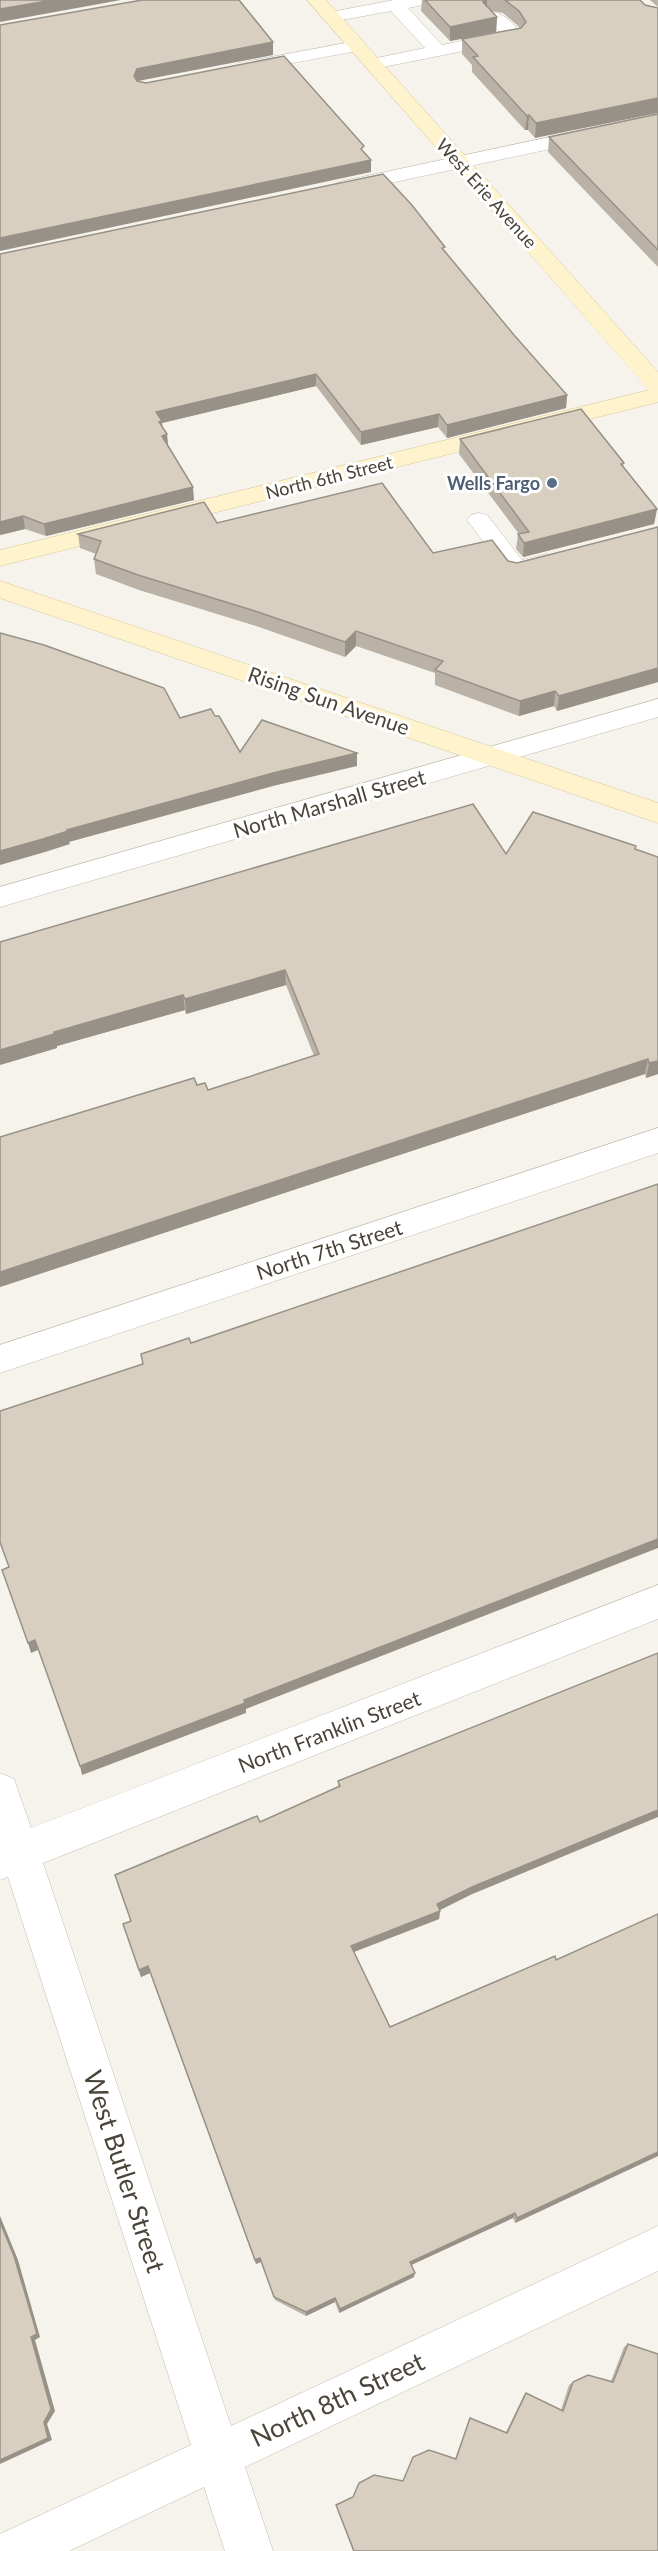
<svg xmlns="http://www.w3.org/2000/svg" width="658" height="2551" viewBox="0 0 658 2551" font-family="Lato,sans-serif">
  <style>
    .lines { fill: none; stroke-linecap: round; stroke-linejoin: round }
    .lane-casing { stroke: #c2bbae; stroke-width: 1 }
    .street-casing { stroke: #c2bbae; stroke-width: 1 }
    .secondary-casing { stroke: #d6c79b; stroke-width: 1 }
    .lane { fill: #fff; fill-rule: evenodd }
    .street { fill: #fff; fill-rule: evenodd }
    .secondary { fill: #fff3cd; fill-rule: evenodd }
    .wall { fill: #bab2a6 }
    .shaded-wall { fill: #979187 }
    .building { fill: #d8cfc1; stroke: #979187; stroke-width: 1.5 }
    .service-dot { fill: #5c6f8a; stroke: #fff; stroke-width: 2 }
    .labels { text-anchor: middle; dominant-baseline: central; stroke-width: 6; stroke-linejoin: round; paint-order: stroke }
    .far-street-label { font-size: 18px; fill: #4b4439; stroke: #fff }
    .far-service-label { font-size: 18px; font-weight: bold; fill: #4e5e75; stroke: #fff; text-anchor: end }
    .street-label { font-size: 21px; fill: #4b4439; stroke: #fff }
    .near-street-label { font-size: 26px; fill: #4b4439; stroke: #fff }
  </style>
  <rect width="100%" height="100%" fill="#f6f3ec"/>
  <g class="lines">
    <g class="lane-casing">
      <g id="lane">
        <path d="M394 0H431L428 4 408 8 442 45 501 33 484 16 487 12C501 9 515 25 523 36L520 40 514 41 373 69 367 68 364 64 367 60 425 48 391 11 331 22 325 21 322 17 325 13 331 12Z"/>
        <path d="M356 41 362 42 365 46 362 50 244 72 238 71 235 67 238 63 244 62Z"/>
        <path d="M479 513 487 515 522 560 547 554 555 556 559 561 555 566 516 576 508 574 467 520 471 515Z"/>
      </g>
    </g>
    <g class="street-casing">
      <g id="street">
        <path d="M658 114V126L343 193 336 191 333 187 336 183 343 181Z"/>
        <path d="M658 699V717L0 907V887Z"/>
        <path d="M658 1128V1153L0 1373V1345Z"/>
        <path d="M658 1585V1619L43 1863 231 2426 658 2226V2271L245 2467 273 2551H225L204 2487 69 2551H0V2534L191 2445 8 1877 0 1880V1773L14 1779 31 1828Z"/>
      </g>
    </g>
    <g class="secondary-casing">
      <g id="secondary">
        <path d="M307 0H326L658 372V402L0 566V550L649 390Z"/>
        <path d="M0 581 658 803V823L0 598Z"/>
      </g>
    </g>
    <use href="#lane" class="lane"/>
    <use href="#street" class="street"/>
    <use href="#secondary" class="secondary"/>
  </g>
  <g class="wall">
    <path d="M422 0H640L535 138 528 130H525L472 72V65L462 54V39L520 28 518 26 503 13 491 11 497 17 496 32 450 41 421 11Z"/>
    <path d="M650 0H658V7Z"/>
    <path d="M658 114V267L548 152 549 137Z"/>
    <path d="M445 252 514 335 567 395 566 408 447 438 438 427 361 445 316 386 162 423V427L167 434 168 446 194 500 46 536 25 529 0 535V254Z"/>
    <path d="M460 439 624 463 623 467 657 509 654 524 523 557 516 549 518 534H519L459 454Z"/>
    <path d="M217 523 433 553 508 561 517 563 658 527V682L557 711 554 706 519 716 435 685V673L356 646 345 657 256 626 139 590 96 574 94 559 96 554 80 548 78 534Z"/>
    <path d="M636 846V849L658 857V1074L646 1078 645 1074 0 1287V1137L197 1085 208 1090 314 1056 286 985 186 1014 185 1010 57 1046V1048L0 1065 506 854Z"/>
    <path d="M338 1781 470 1895 440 1910 439 1919 354 1952 390 2027 556 1960 658 1914V2156L515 2223 513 2218 411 2265 414 2277 339 2313 335 2302 306 2316 275 2300 261 2262 256 2264 150 1973 141 1977 123 1924 131 1922 117 1883 260 1822 338 1787Z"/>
    <path d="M628 2344 658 2551H353L336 2505 403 2481 455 2459 469 2420 470 2418 506 2432 524 2395 526 2393 561 2410 569 2385 573 2382 611 2381 624 2347Z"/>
  </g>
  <g class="shaded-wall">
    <path d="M53 0H121L0 22V9Z"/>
    <path d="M484 0H487V10L483 2Z"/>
    <path d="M497 17 496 32 450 41V27Z"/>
    <path d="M273 42V55L138 81 135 88 134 76 137 69Z"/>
    <path d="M658 98V113L535 138 536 123Z"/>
    <path d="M529 115 528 130H525L527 116Z"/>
    <path d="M371 160V172L0 251V238Z"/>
    <path d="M316 374V386L162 423 163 433 156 412Z"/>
    <path d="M567 395 566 408 447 438V425Z"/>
    <path d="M439 414 438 427 361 445V432Z"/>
    <path d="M167 434 168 447 162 436Z"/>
    <path d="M193 487 194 500 46 536 44 524Z"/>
    <path d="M657 509 654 524 523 557 524 543Z"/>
    <path d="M23 516 25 529 0 535V522Z"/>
    <path d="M356 631V646L345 657V642Z"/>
    <path d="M658 668V682L557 711 559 696Z"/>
    <path d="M555 691 554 706 519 716 520 701Z"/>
    <path d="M357 753V766L273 786 69 842 70 844 45 852 0 865V851L67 830 273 773Z"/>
    <path d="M285 970 286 985 186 1014 185 999Z"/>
    <path d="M183 995 185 1010 57 1046V1048L0 1065V1050L54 1032Z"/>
    <path d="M648 1059 645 1074 0 1287V1272Z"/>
    <path d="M658 1061V1074L646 1078 649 1063Z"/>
    <path d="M658 1539V1548L246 1709V1713L82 1775 80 1766 244 1700Z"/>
    <path d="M35 1640 38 1650 31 1653 28 1643Z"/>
    <path d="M658 1810V1817L470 1895 436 1912 437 1904 472 1887Z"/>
    <path d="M440 1911 439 1919 351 1953V1946Z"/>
    <path d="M148 1966 150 1973 141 1977 139 1970Z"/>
    <path d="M658 2152V2156L515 2223 517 2218Z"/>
    <path d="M515 2213 513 2218 409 2266 410 2262Z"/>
    <path d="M0 2216 18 2260 40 2337 35 2340 55 2411 47 2424 52 2440 0 2464V2460L44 2422 0 2222Z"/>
    <path d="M260 2258 261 2262 256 2264 255 2260Z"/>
    <path d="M415 2273 414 2277 339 2313 340 2309Z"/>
    <path d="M335 2298V2302L306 2316V2312Z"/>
  </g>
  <g class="building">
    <path d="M0 0H53L0 9Z"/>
    <path d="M142 0H239L273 42 137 69 134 76 137 81 146 83 284 56 364 146 361 149 371 160 0 238V25Z"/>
    <path d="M425 0H484L483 2 497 17 450 27Z"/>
    <path d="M505 0H640L645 5 658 8V98L536 123 529 115 527 116 473 57 478 56 462 39 521 28 526 22 519 11Z"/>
    <path d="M658 114V250L549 137Z"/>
    <path d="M383 174 411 204 445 247 442 248 514 335 567 395 447 425 439 414 361 432 316 374 156 412 162 421 159 422 167 434 162 436 193 487 44 524 23 516 0 522V254Z"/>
    <path d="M581 409 624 463 621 464 657 509 524 543 518 534 529 532 460 439Z"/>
    <path d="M382 483 433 553 492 540 508 561 517 563 658 527V668L559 696 555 691 520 701 435 670 443 661 356 631 345 642 255 611 138 575 94 559 101 541 78 534 204 502 217 523Z"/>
    <path d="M0 633 44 645 164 688 180 718 211 709 215 716H219L240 752 262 720 357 753 273 773 67 830 68 831 43 839 0 851Z"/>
    <path d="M473 804 506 854 533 812 636 846 635 849 658 857V1061L649 1063 648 1059 0 1272V1137L194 1078 197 1085 205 1083 208 1090 319 1054 285 970 185 999 183 995 54 1032V1034L0 1050V942Z"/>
    <path d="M658 1184V1539L244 1700 245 1703 80 1766 35 1640 28 1643 2 1570 9 1567 0 1542V1411L143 1364 141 1354 189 1338 191 1343Z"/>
    <path d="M658 1653V1810L472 1887 437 1904 440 1911 351 1946 390 2027 555 1956 556 1960 658 1914V2152L517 2218 515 2213 410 2262 415 2273 340 2309 335 2298 306 2312 274 2297 260 2258 255 2260 148 1966 139 1970 123 1924 131 1921 115 1875 257 1816 260 1822 340 1786 338 1781Z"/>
    <path d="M0 2222 14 2256 37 2334 31 2337 51 2409 44 2422 48 2438 0 2460Z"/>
    <path d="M628 2344 658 2354V2551H354L336 2505 353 2497 359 2483 374 2475 403 2481 413 2457 429 2450 456 2459 470 2418 507 2433 526 2393 563 2411 573 2382 588 2375 613 2382Z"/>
  </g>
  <circle class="service-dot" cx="552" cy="483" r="6"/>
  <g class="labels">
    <g class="far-street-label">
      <text transform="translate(487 193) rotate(48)">West Erie Avenue</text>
      <text transform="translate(329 477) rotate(-14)">North 6th Street</text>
    </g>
    <g class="far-service-label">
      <text x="540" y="483">Wells Fargo</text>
    </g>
    <g class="street-label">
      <text transform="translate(329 700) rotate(19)">Rising Sun Avenue</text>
      <text transform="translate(329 803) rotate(-16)">North Marshall Street</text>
      <text transform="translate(329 1249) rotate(-18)">North 7th Street</text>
      <text transform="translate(329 1731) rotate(-21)">North Franklin Street</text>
    </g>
    <g class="near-street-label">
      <text transform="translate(125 2171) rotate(72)">West Butler Street</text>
      <text transform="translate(337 2399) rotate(-25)">North 8th Street</text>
    </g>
  </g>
</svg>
